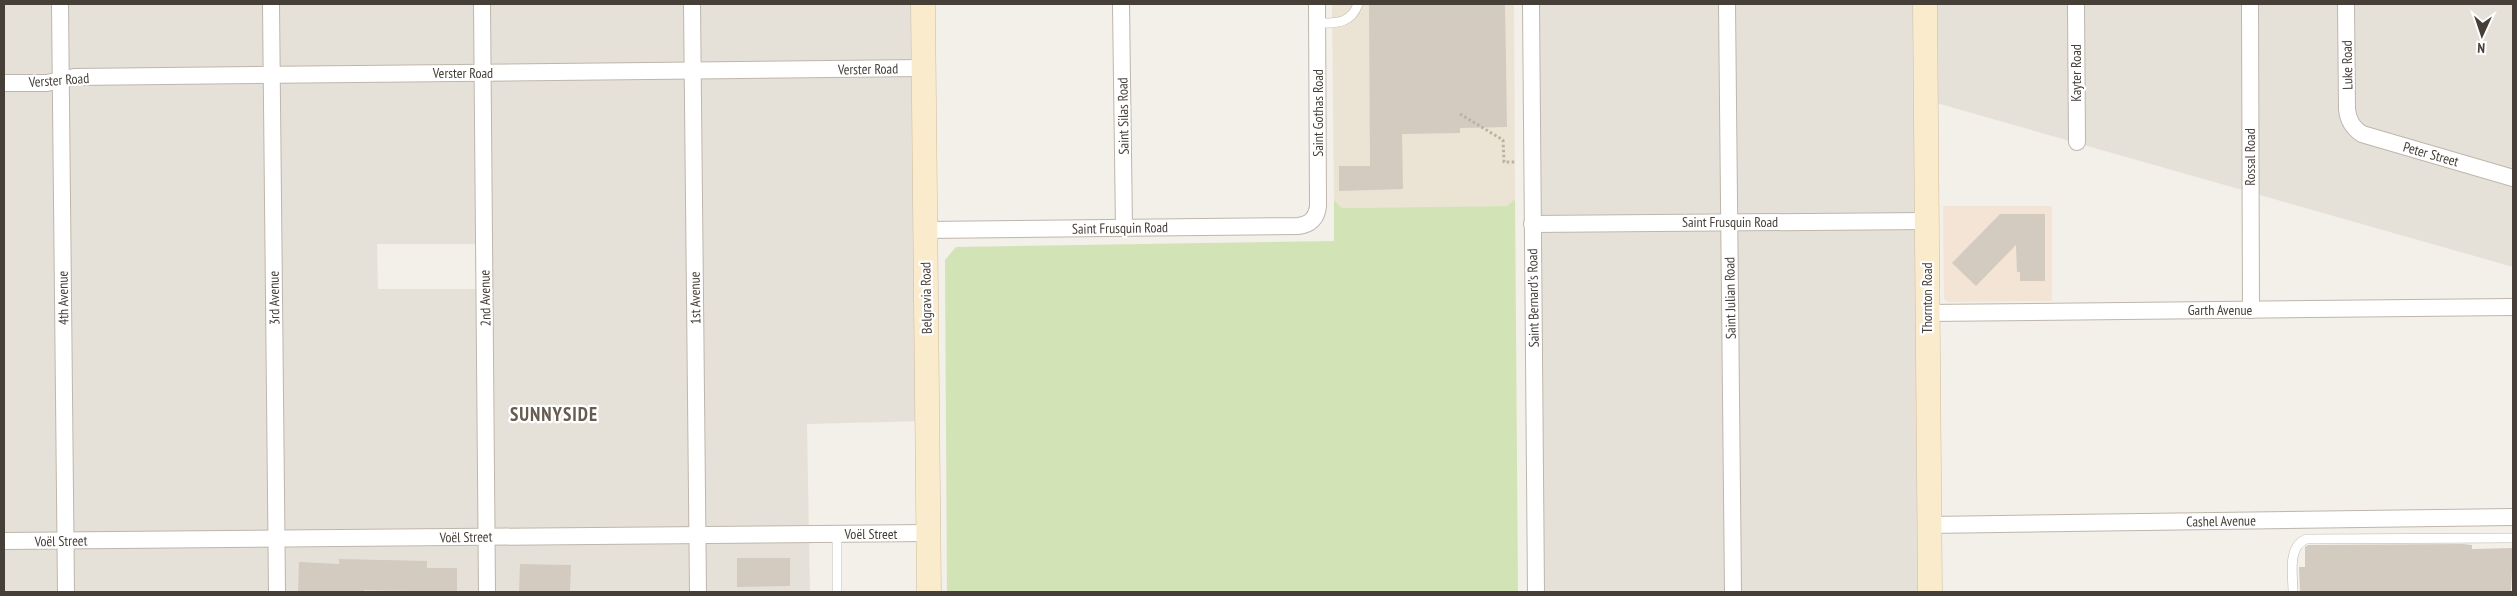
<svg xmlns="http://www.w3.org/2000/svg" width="2517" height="596" viewBox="0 0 2517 596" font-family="'PT Sans Narrow',sans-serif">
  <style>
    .residential { fill: #e6e1d8; fill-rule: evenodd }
    .commercial { fill: #f3e4d6 }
    .education { fill: #ebe3d4 }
    .green { fill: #d2e3b6 }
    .building { fill: #d3cac0 }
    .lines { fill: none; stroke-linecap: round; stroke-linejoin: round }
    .lane-casing { stroke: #beb6ac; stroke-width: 10 }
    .street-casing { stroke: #beb6ac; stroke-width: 18 }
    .secondary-casing { stroke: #cebd9d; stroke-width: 25 }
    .path { stroke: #beb19f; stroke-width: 3; stroke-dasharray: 2.5 2.5; stroke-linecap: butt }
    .lane { stroke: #fff; stroke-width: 9 }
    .street { stroke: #fff; stroke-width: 16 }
    .secondary { stroke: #faebcc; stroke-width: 24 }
    .labels { text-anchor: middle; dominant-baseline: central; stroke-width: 4.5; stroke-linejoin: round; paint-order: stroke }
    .street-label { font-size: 14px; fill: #463f38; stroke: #fff }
    .district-label { font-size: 19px; font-weight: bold; letter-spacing: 1px; fill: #685c50; stroke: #fff }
  </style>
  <rect width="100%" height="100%" fill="#f3efe9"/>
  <g class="residential">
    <path d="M4 4H921L925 421 807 424 810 592H4ZM377 244H483V289H378Z"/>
    <path d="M1532 4H2513V267L1926 100 1929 592H1537Z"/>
  </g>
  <path class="commercial" d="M1943 206H2052V301L1948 302 1944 299Z"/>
  <path class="education" d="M1332 4H1514L1515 199 1507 206 1342 208 1334 200Z"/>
  <path class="green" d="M1515 199 1518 592H947L945 260 956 247 1334 241V200L1342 208 1507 206Z"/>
  <g class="building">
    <path d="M1369 4H1505L1507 127 1460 128V133L1402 134 1403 189 1339 191V166H1370Z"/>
    <path d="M2000 214H2045V281H2020V272H2017L2016 245 1976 286 1952 263Z"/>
    <path d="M2308 545 2463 544 2472 545V549L2513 548 2511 592H2300L2299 567H2305V547Z"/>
    <path d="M737 558H790V586L737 587Z"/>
    <path d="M339 559 427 561V568H457V592L364 590V592H298L299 562 339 564Z"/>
    <path d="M520 564 571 565 570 592H519Z"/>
  </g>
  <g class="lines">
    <g class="lane-casing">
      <g id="lane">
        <path d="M1318 23C1336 23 1351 24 1358 4"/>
        <path d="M837 534V592"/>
        <path d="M2293 592C2293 575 2287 547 2306 539L2513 538"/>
      </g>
    </g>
    <g class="street-casing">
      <g id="street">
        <path d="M60 4 66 592"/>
        <path d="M271 4 277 592"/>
        <path d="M482 4 487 592"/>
        <path d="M692 4 698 592"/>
        <path d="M1121 4 1124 228"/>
        <path d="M1531 4 1536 592"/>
        <path d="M1727 4 1733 592"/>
        <path d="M2076 4 2077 142"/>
        <path d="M2250 4 2251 310"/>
        <path d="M2346 4 2347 109C2348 121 2353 128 2362 134L2513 178"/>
        <path d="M4 83H47L74 77 923 68"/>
        <path d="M1532 224 1927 221"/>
        <path d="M925 230 1298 226C1310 225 1317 218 1318 206L1317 4"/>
        <path d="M1927 313 2513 307"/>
        <path d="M1929 525 2513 517"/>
        <path d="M4 541 928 533"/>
      </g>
    </g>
    <g class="secondary-casing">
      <g id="secondary">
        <path d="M923 4 929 592"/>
        <path d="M1925 4 1930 592"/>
      </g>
    </g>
    <path class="path" d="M1460 114 1503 140 1504 162H1516"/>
    <use href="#lane" class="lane"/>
    <use href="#street" class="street"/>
    <use href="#secondary" class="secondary"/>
  </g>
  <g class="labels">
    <g class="street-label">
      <text transform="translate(2347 65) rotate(-91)">Luke Road</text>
      <text transform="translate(868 69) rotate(-1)">Verster Road</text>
      <text x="463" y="73">Verster Road</text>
      <text transform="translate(2076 73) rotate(-90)">Kayter Road</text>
      <text transform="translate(59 80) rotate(-4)">Verster Road</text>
      <text transform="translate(1318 113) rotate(-90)">Saint Gothas Road</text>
      <text transform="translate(1123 116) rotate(-91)">Saint Silas Road</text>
      <text transform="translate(2431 154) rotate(16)">Peter Street</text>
      <text transform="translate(2250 157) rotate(-90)">Rossal Road</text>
      <text x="1730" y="222">Saint Frusquin Road</text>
      <text transform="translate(1120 228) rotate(-1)">Saint Frusquin Road</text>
      <text transform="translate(63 298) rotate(-91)">4th Avenue</text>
      <text transform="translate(274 298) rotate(-91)">3rd Avenue</text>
      <text transform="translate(485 298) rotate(-91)">2nd Avenue</text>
      <text transform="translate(695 298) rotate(-91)">1st Avenue</text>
      <text transform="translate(926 298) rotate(-91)">Belgravia Road</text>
      <text transform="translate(1533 298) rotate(-91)">Saint Bernard's Road</text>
      <text transform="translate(1730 298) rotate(-91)">Saint Julian Road</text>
      <text transform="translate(1927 298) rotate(-90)">Thornton Road</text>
      <text x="2220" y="310">Garth Avenue</text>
      <text transform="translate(2221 521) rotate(-1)">Cashel Avenue</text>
      <text x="871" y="534">Voël Street</text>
      <text transform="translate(466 537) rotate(-1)">Voël Street</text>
      <text transform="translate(61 541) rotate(-1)">Voël Street</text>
    </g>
    <g class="district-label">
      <text x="554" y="414">SUNNYSIDE</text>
    </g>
  </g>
  <rect width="2517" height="596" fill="none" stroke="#463f38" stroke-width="10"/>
  <g transform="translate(2482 35) rotate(183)" stroke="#ffffff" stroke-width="4" paint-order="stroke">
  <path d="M0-4L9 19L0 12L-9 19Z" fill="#463f38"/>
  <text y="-8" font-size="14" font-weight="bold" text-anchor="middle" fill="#463f38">N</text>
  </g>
</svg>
